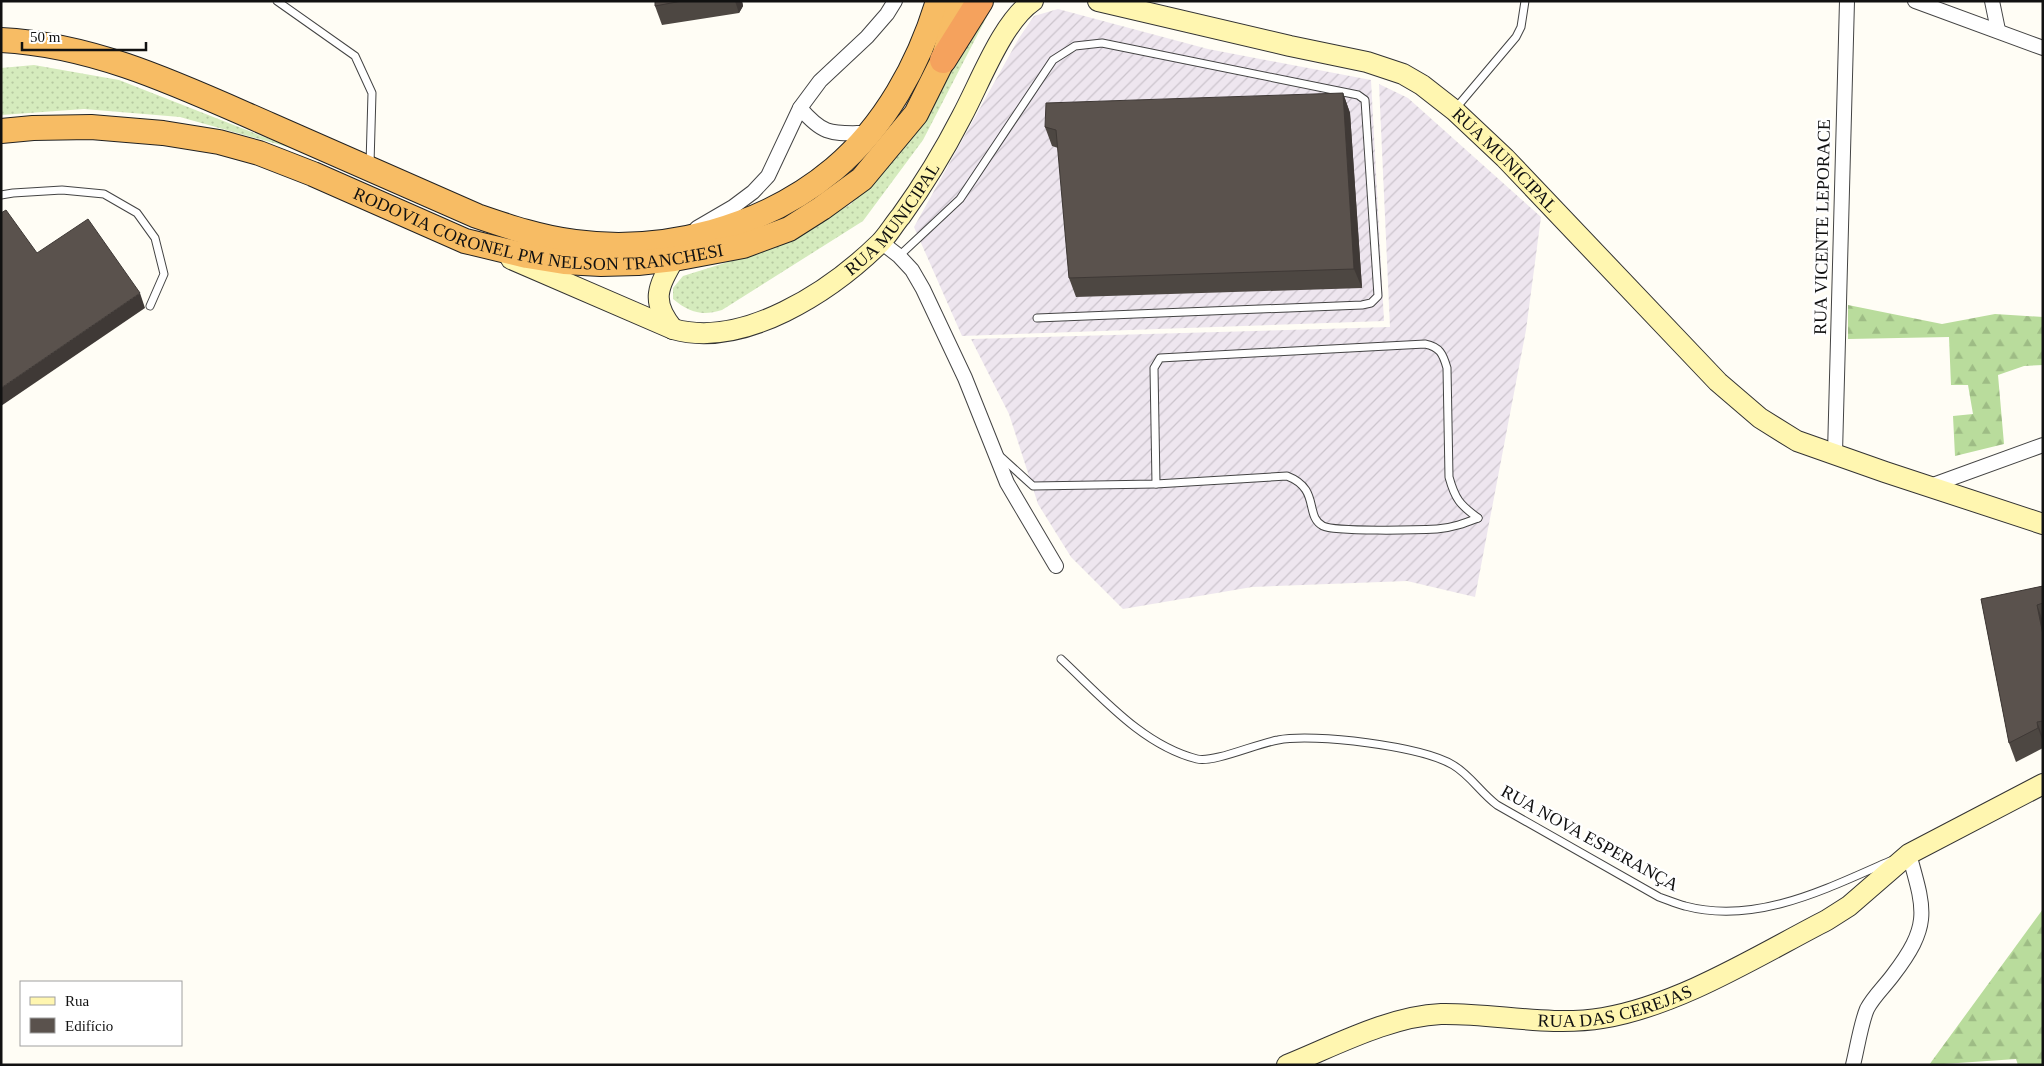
<svg xmlns="http://www.w3.org/2000/svg" width="2044" height="1066" viewBox="0 0 2044 1066" font-family="'Times New Roman',serif">
  <style>
    .industrial { fill: url(#industrial-furrows) }
    .grass { fill: url(#grass-dots) }
    .forest { fill: url(#forest-firs) }
    .lines { fill: none; stroke-linecap: round; stroke-linejoin: round }
    .service-casing { stroke: #444; stroke-width: 9 }
    .minor-casing { stroke: #444; stroke-width: 16 }
    .secondary-casing { stroke: #333; stroke-width: 22 }
    .trunk-casing { stroke: #222; stroke-width: 26 }
    .motorway-casing { stroke: #222; stroke-width: 28 }
    .service { stroke: #fff; stroke-width: 7 }
    .minor { stroke: #fff; stroke-width: 14 }
    .secondary { stroke: #fff6b0; stroke-width: 20 }
    .trunk { stroke: #f7bc64; stroke-width: 24 }
    .motorway { stroke: #f5a25d; stroke-width: 26 }
    .wall { fill: #4d4742 }
    .shaded-wall { fill: #3f3936 }
    .building { fill: #5a524d; stroke: #3f3936 }
    .labels { text-anchor: middle; dominant-baseline: central; stroke-width: 5; stroke-linejoin: round; paint-order: stroke }
    .street-label { font-size: 18px; fill: #111; stroke: #fff }
  </style>
  <defs>
    <pattern id="industrial-furrows" width="10" height="10" patternUnits="userSpaceOnUse" patternTransform="scale(1.25)"><rect width="10" height="10" fill="#eee6ef"/><path d="M-1 1l2-2M0 10L10 0M9 11l2-2" fill="none" stroke="#cbc4cc"/></pattern>
    <pattern id="grass-dots" width="8" height="8" patternUnits="userSpaceOnUse" patternTransform="scale(1.25)"><rect width="8" height="8" fill="#d5ebbd"/><path d="M2 2h.1M6 6h.1" fill="none" stroke="#b6c8a1" stroke-width="1.8" stroke-linecap="round"/></pattern>
    <pattern id="forest-firs" width="22" height="20" patternUnits="userSpaceOnUse" patternTransform="scale(1.25)"><rect width="22" height="20" fill="#b9dc9c"/><path d="M5 1l3.5 6h-7zM16 11l3.5 6h-7z" fill="#9ebc85"/></pattern>
  </defs>
  <rect width="100%" height="100%" fill="#fffdf5"/>
  <g class="industrial">
    <path d="M1058 9 1208 49 1371 80 1384 321 962 336 914 227 1019 38 1034 16Z"/>
    <path d="M1379 84 1408 98 1541 217 1526 330 1475 597 1407 581 1252 587 1123 609 1071 557 1038 504 1009 414 971 339 1390 327Z"/>
  </g>
  <g class="grass">
    <path d="M987 1H995L923 140 863 221 722 310C702 316 690 313 673 299V288L683 276 773 248 851 204 911 136Z"/>
    <path d="M34 65 119 80 295 149 180 117 84 109 1 115V68Z"/>
  </g>
  <g class="forest">
    <path d="M1848 305 1942 324 1995 314 2043 317V365L2024 366 1998 375 2004 444 1955 456 1953 416 1973 414 1968 385H1951L1949 337 1848 339Z"/>
    <path d="M2043 909V1065H2018L2016 1059 1929 1065Z"/>
  </g>
  <g class="lines">
    <g class="service-casing">
      <g id="service">
        <path d="M277 1 355 56 372 93 370 164"/>
        <path d="M1456 108 1516 37 1521 27 1525 1"/>
        <path d="M1 195 13 193 62 190 104 194 137 213 155 238 164 274 150 306"/>
        <path d="M899 256 960 199 1053 60 1075 46 1102 43 1358 95 1365 100 1378 296 1371 303 1362 305 1037 318"/>
        <path d="M1000 456 1033 486 1156 484 1154 368 1160 358 1425 344C1440 347 1443 354 1447 368L1449 477C1455 499 1460 505 1478 518"/>
        <path d="M1156 484 1287 476C1321 489 1304 516 1323 526 1335 532 1419 530 1437 529 1452 528 1465 523 1478 518"/>
        <path d="M1061 659C1101 696 1142 745 1197 759 1214 763 1258 743 1278 740 1314 733 1421 746 1453 765 1470 775 1481 793 1497 805L1659 897C1668 900 1676 904 1685 906 1756 925 1826 889 1890 861"/>
      </g>
    </g>
    <g class="minor-casing">
      <g id="minor">
        <path d="M1915 1 2043 48"/>
        <path d="M1992 1 1998 30"/>
        <path d="M800 108C825 137 832 133 869 133"/>
        <path d="M697 228 733 207 753 192 768 176 800 108 820 81 867 37 887 14 895 1"/>
        <path d="M881 242 899 256 912 270 923 289 965 378 1007 483 1056 566"/>
        <path d="M1835 453 1847 1"/>
        <path d="M1930 486 2043 445"/>
        <path d="M1853 1065C1857 1049 1861 1023 1867 1009 1873 997 1885 986 1893 975 1931 925 1925 911 1909 854"/>
      </g>
    </g>
    <g class="secondary-casing">
      <g id="secondary">
        <path id="s1" d="M1098 1 1290 46 1367 62 1403 74 1422 85 1454 110 1505 158 1718 382 1760 418 1797 441 1885 472 2043 524"/>
        <path id="s2" d="M511 259 673 329C744 349 831 291 880 243 888 235 894 224 901 216 924 184 944 151 962 116 980 83 1002 22 1033 1"/>
        <path d="M673 329C650 301 658 287 674 259"/>
        <path id="s3" d="M1287 1065C1334 1046 1390 1016 1441 1014 1495 1013 1549 1027 1603 1018 1680 1005 1759 955 1827 920L1849 906 1909 854 2043 784"/>
      </g>
    </g>
    <g class="trunk-casing">
      <g id="trunk">
        <path d="M1 40C97 45 183 87 270 125 339 156 408 186 477 216 509 227 541 238 575 242 665 254 765 227 834 169 885 126 919 64 938 1"/>
        <path id="s4" d="M1 131 33 128 91 127 163 133 219 142 259 153 313 174 465 241 527 256 564 262 601 264 638 263 674 259 743 246 789 229 822 208 862 179 916 114 943 60 960 1"/>
      </g>
    </g>
    <g class="motorway-casing">
      <path id="motorway" d="M943 60 980 1"/>
    </g>
    <use href="#service" class="service"/>
    <use href="#minor" class="minor"/>
    <use href="#secondary" class="secondary"/>
    <use href="#trunk" class="trunk"/>
    <use href="#motorway" class="motorway"/>
  </g>
  <g class="wall">
    <path d="M655 1H742L743 6 739 13 662 25 655 6Z"/>
    <path d="M1343 93 1350 113 1362 288 1076 297 1069 278 1058 148 1052 146 1045 127Z"/>
    <path d="M2043 586V748L2016 762 2009 743 1981 599Z"/>
  </g>
  <g class="shaded-wall">
    <path d="M735 1H742L743 6 739 13Z"/>
    <path d="M1343 93 1350 113 1362 288 1354 269Z"/>
    <path d="M140 293 145 308 1 406V388Z"/>
    <path d="M2037 605 2043 621V635Z"/>
    <path d="M2037 722 2043 737V742L2038 728Z"/>
  </g>
  <g class="building">
    <path d="M655 1H682L655 6Z"/>
    <path d="M1343 93 1354 269 1069 278 1056 130 1045 127 1046 103Z"/>
    <path d="M6 210 37 253 88 219 140 293 1 388V213Z"/>
    <path d="M2043 586V603L2037 605 2043 635V721L2037 722 2038 728 2009 743 1981 599Z"/>
  </g>
  <g class="labels">
    <g class="street-label">
      <text stroke="none"><textPath href="#s1" startOffset="448">RUA MUNICIPAL</textPath></text>
      <text stroke="none"><textPath href="#s2" startOffset="436">RUA MUNICIPAL</textPath></text>
      <text stroke="none"><textPath href="#s4" startOffset="555">RODOVIA CORONEL PM NELSON TRANCHESI</textPath></text>
      <text transform="translate(1822 227) rotate(-89)">RUA VICENTE LEPORACE</text>
      <text transform="translate(1590 838) rotate(29)">RUA NOVA ESPERANÇA</text>
      <text stroke="none"><textPath href="#s3" startOffset="339">RUA DAS CEREJAS</textPath></text>
    </g>
  </g>
  <rect width="2044" height="1066" fill="none" stroke="#111111" stroke-width="5"/>
  <rect x="20" y="981" width="162" height="65" fill="#ffffff" stroke="#a0a0a0"/>
  <rect x="30" y="997" width="25" height="8" fill="#fff6b0" stroke="#a0a0a0"/>
  <text x="65" y="1006" font-size="15" fill="#111111">Rua</text>
  <rect x="30" y="1018" width="25" height="15" fill="#5a524d" stroke="#a0a0a0"/>
  <text x="65" y="1031" font-size="15" fill="#111111">Edifício</text>
  <path d="M22 42v8h124v-8" fill="none" stroke="#111111" stroke-width="2.5"/>
  <text x="30" y="42" font-size="15" fill="#111111" stroke="#ffffff" stroke-width="4" paint-order="stroke">50 m</text>
</svg>
